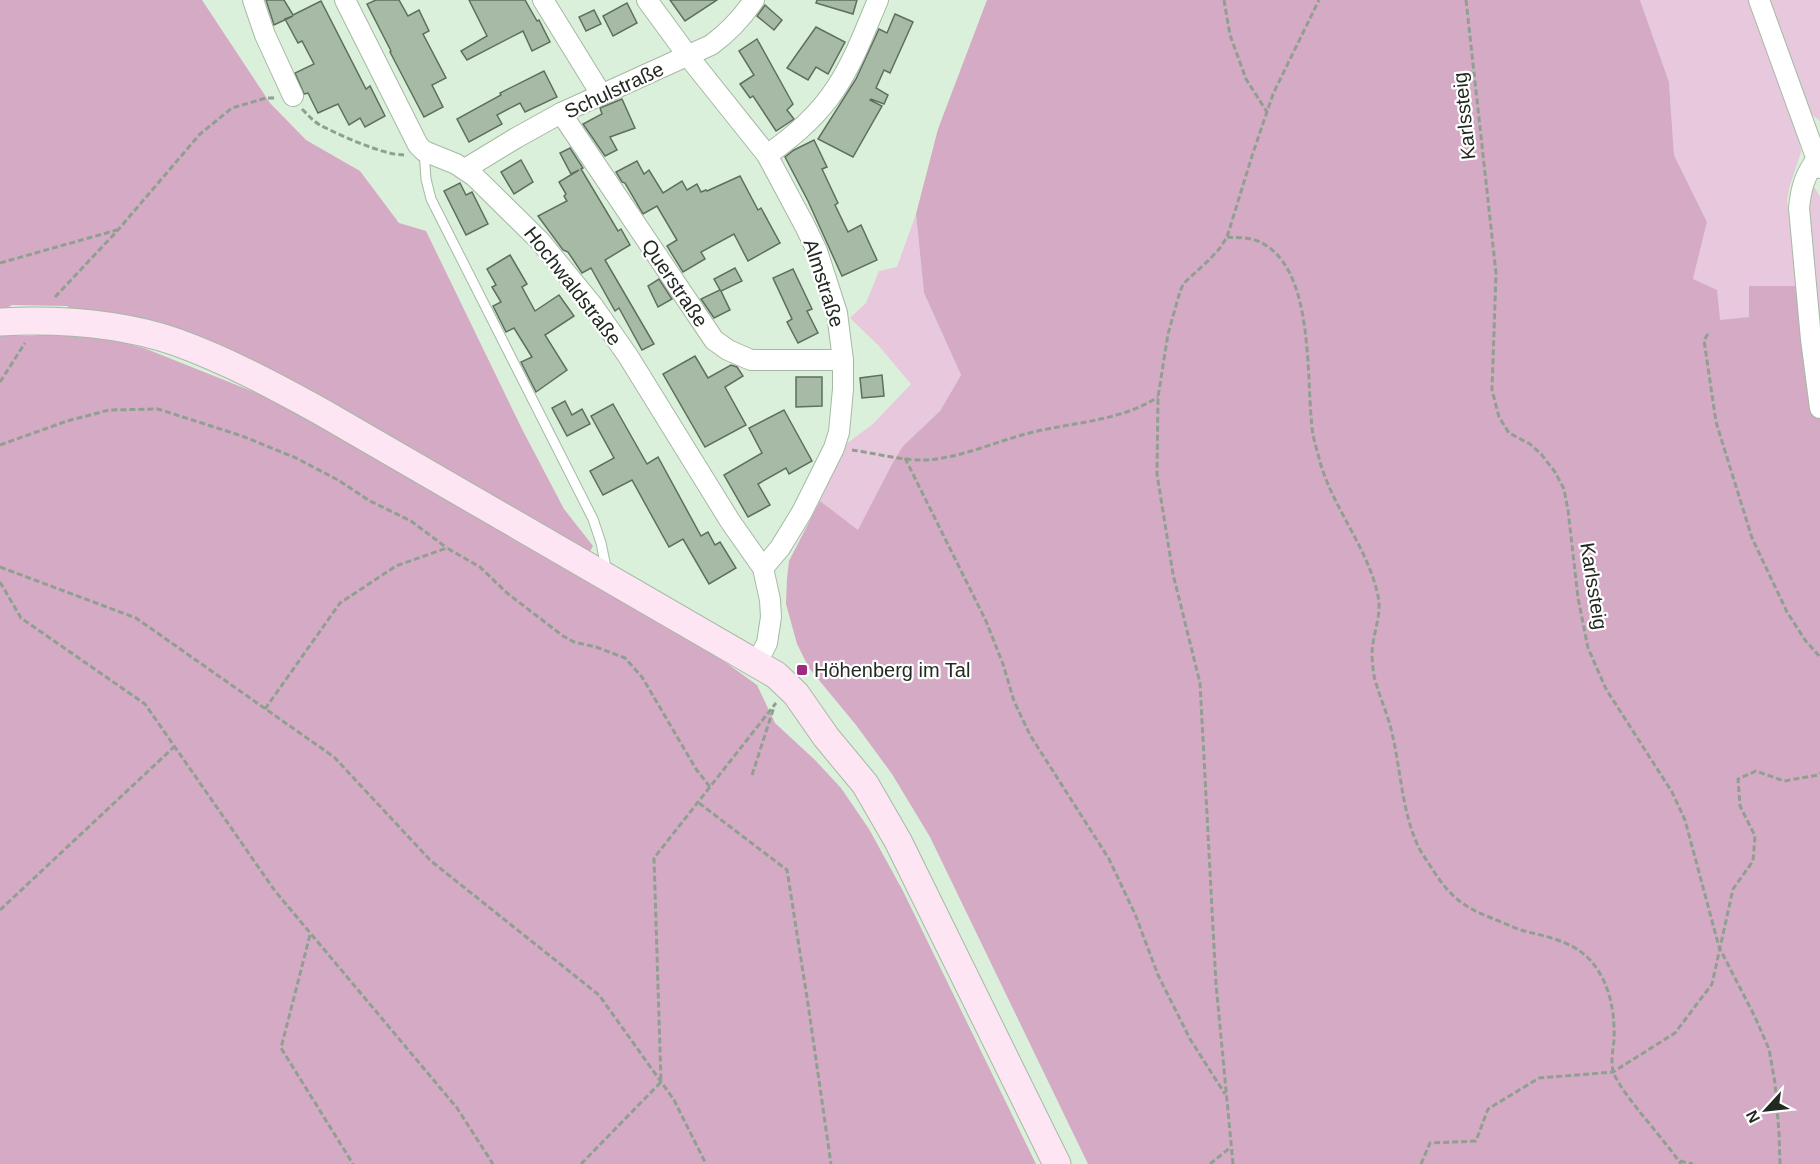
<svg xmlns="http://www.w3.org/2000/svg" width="1820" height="1164" viewBox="0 0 1820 1164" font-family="Arial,sans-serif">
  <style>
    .green { fill: #e7c8dc }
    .forest { fill: #d5aac5 }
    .building { fill: #a6baa5; stroke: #5d6f5d; stroke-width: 1.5 }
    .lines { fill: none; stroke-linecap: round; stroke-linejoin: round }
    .lane-casing { stroke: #a5b9a4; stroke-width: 11 }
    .street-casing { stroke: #a5b9a4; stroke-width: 22 }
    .secondary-casing { stroke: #a5b9a4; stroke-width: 29 }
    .path { stroke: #90a090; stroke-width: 3; stroke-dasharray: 6 3; stroke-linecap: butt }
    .lane { stroke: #fff; stroke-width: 9 }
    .street { stroke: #fff; stroke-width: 20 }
    .secondary { stroke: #fde5f4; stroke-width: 27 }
    .poi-dot { fill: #a02a83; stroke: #fff; stroke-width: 2 }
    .labels { text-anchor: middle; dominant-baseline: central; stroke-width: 4.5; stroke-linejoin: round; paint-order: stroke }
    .street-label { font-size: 20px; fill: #212921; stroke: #fff }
    .poi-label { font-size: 20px; fill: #212921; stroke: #fff; text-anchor: start }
  </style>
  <rect width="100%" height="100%" fill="#dbf0db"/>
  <g class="green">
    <path d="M1640 0H1750L1799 135 1801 152 1790 185 1787 200 1799 286 1749 317 1720 321 1693 279 1707 222 1674 155 1669 82Z"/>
    <path d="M1770 0H1820V121L1811 114 1809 108Z"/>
    <path d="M1811 187 1815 188 1820 197V325L1816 331 1806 207Z"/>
    <path d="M916 214 924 293 961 375 940 411 903 446 892 464 858 531 820 501 846 444 873 424 911 384 878 345 850 318 866 303 879 271 897 267Z"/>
  </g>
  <g class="forest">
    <path d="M0 0H202L270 103 306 140 360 171 399 223 426 231 522 429 564 509 593 546 589 553 286 377 225 347 162 324 71 310 67 306 12 305 5 309H0Z"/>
    <path d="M987 0H1640L1669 82 1674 155 1707 222 1693 279 1717 290 1720 320 1749 317V286H1799L1816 331 1820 325V1164H1088L930 837 892 774 856 725 809 668 797 644 786 604 787 578 789 561 820 501 858 530 892 464 903 446 940 411 961 375 924 293 916 214 938 129Z"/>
    <path d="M0 332C12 337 41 337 53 332L113 340 144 348 264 396 471 511 721 659 757 685 775 723 815 760 841 788 869 829 903 891 1036 1164H0Z"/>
  </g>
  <g class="building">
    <path d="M266 0H284L293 15 321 1 366 89 370 86 385 116 365 127 360 118 349 125 338 104 318 113 308 93 304 94 295 73 314 64 302 41 298 43 285 19 293 16 274 25Z"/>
    <path d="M376 0H399L408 16 419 10 429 31 423 34 446 78 432 85 443 107 424 117 390 52 391 51 367 4Z"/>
    <path d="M469 0H525L537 21 539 20 550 42 532 51 523 31 467 60 461 51 487 36Z"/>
    <path d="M670 0H717L685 21Z"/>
    <path d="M817 0H857L853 14 816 3Z"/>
    <path d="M627 3 637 23 613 36 603 16Z"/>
    <path d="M765 5 782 20 774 30 757 16Z"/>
    <path d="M594 10 601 24 586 31 579 17Z"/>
    <path d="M895 14 913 22 890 73 884 70 876 88 888 95 884 104 871 99 870 100 882 106 853 157 818 139 856 79 879 29 887 33Z"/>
    <path d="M816 27 845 42 828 74 816 67 808 80 787 68Z"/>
    <path d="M757 39 793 104 787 110 794 119 776 131 753 96 750 98 740 84 754 75 739 51Z"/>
    <path d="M544 71 557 97 525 112 520 103 497 115 502 124 469 142 457 119 501 95 500 93Z"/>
    <path d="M622 99 635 128 610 137 617 150 605 156 583 124 602 114 600 108Z"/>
    <path d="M814 140 827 167 822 169 838 203 835 205 848 232 861 225 877 260 842 276 808 201 785 157 794 150Z"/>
    <path d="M570 148 583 168 581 169 618 231 621 229 630 245 605 260 654 344 642 350 619 308 615 311 591 268 582 273 568 252 563 250 538 216 567 201 564 196 566 194 559 182 579 170 571 174 560 153Z"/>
    <path d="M521 160 533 182 514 194 501 172Z"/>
    <path d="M637 161 644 174 649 170 663 193 682 181 687 190 697 184 701 192 706 190 707 191 740 176 758 210 761 208 780 243 748 261 734 234 701 252 705 259 683 272 667 246 677 240 657 206 643 214 625 183 622 182 616 172Z"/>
    <path d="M460 183 466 195 472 192 488 224 466 235 444 191Z"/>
    <path d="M510 255 527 284 522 287 535 311 559 295 574 316 545 335 567 370 536 392 521 362 532 357 514 328 506 332 493 306 501 302 492 287 496 285 487 269Z"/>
    <path d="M735 268 742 281 721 291 730 310 714 318 701 299 720 290 714 279Z"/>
    <path d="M793 269 812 309 807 311 818 333 798 343 787 322 792 319 773 278Z"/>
    <path d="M659 279 672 299 658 307 648 286Z"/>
    <path d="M695 356 708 378 731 365 737 367 743 376 725 387 746 425 705 447 663 374Z"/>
    <path d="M882 375 884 396 862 398 860 378Z"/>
    <path d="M796 377H822V406L796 407Z"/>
    <path d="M565 401 572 415 582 409 590 424 567 436 552 408Z"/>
    <path d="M613 404 647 464 658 457 701 536 708 532 715 545 720 542 736 568 709 584 683 539 669 547 632 480 603 495 590 471 614 458 591 416Z"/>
    <path d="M784 410 812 461 789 474 786 468 758 484 770 505 748 517 724 475 762 453 749 428Z"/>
  </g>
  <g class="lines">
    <g class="lane-casing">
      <path id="lane" d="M424 151 426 179 431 199 593 519 601 543 607 572"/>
    </g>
    <g class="street-casing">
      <g id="street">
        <path d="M253 0 265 35 293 96"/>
        <path d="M345 0 418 145 424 151 456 164 474 176 540 241 593 306 628 356 730 521 763 568 770 600 771 617 767 643 756 664"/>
        <path d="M543 0 601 94"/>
        <path d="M647 0 688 56 767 155 805 226 817 251 837 313 843 360V389L839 432 834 448 802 512 780 548 763 568"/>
        <path d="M1759 0 1820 168"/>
        <path d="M561 113 714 340 728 350 751 360H843"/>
        <path d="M767 155C793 137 818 116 836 88 854 61 865 30 878 0"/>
        <path d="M1817 159C1805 174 1801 188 1799 208L1811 339 1820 408"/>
        <path d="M465 169 516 138 561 113 711 45C729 32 742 18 754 0"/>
      </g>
    </g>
    <g class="secondary-casing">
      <path id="secondary" d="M0 322C58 319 120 323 176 342 226 360 273 385 320 411L776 675 796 694 826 737 865 784 898 841 1057 1164"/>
    </g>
    <g class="path">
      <path d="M1224 0 1230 35 1246 79 1267 112"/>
      <path d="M1466 0 1496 273 1492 390 1499 417 1509 433 1530 444 1541 454 1555 472 1564 489 1568 510 1578 598 1588 648 1606 689 1672 792 1685 820 1719 947 1755 1017 1769 1049 1775 1083 1779 1133 1780 1164"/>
      <path d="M302 109C308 115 313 121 320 125 339 135 383 155 404 155"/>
      <path d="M1227 237C1238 238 1250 237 1260 242 1317 269 1305 383 1313 435 1315 444 1318 454 1320 462 1334 510 1368 548 1378 596 1382 615 1373 633 1372 652 1372 660 1373 672 1375 680 1380 698 1388 715 1392 733 1401 771 1402 813 1419 848 1423 855 1427 861 1431 867 1447 893 1461 906 1489 917 1499 921 1510 926 1521 930 1546 937 1572 940 1591 961 1610 983 1615 1012 1614 1040 1613 1051 1610 1063 1614 1074 1620 1087 1630 1099 1639 1111 1653 1128 1668 1146 1681 1164"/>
      <path d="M0 263 117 230"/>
      <path d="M55 297 118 230 200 134 232 108 266 98H275"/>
      <path d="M1708 334 1704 340 1716 422 1752 538 1787 612 1805 640 1820 657"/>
      <path d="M0 382 25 343"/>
      <path d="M0 445 67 421 109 410 158 409 242 436 296 458 338 480 370 501 411 521 447 548"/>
      <path d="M852 450C874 453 904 461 925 460 959 458 990 444 1022 435 1067 422 1118 423 1158 397"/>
      <path d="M905 458 986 621 1003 664 1014 701 1030 735 1109 859 1135 914 1158 975 1190 1039 1225 1094"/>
      <path d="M0 567 136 618 334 757 431 861 599 995 674 1100 706 1164"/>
      <path d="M0 582 21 618 145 704 275 891 457 1108 493 1164"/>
      <path d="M265 709 340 603 396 566 447 548 480 567 507 593 563 636 574 642 596 647 625 658 642 677 696 769 710 787"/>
      <path d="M752 775 774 707"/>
      <path d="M699 803 787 870 808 1004 831 1164"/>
      <path d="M0 910 175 746"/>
      <path d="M310 935 281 1048 353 1164"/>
      <path d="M1680 1161 1693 1164"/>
      <path d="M581 1164 661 1082 654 858 776 703"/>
      <path d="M1210 1164 1231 1147"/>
      <path d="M1233 1164 1216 984 1200 683 1173 574 1157 474 1158 397 1168 334 1179 295 1183 284 1209 260 1220 248 1227 237 1252 156 1273 94 1319 0"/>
      <path d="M1421 1164 1430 1143 1476 1141 1488 1109 1539 1078 1613 1072 1675 1033 1712 984 1733 889 1753 861 1755 836 1740 806 1738 779 1756 771 1784 781 1818 775 1820 773"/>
    </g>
    <use href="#lane" class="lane"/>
    <use href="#street" class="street"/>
    <use href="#secondary" class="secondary"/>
  </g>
  <rect class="poi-dot" x="796" y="664" width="12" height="12" rx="3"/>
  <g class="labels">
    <g class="street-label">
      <text transform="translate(614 90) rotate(-25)">Schulstraße</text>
      <text transform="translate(1464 116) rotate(-96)">Karlssteig</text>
      <text transform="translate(675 283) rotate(56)">Querstraße</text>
      <text transform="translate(824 283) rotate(72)">Almstraße</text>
      <text transform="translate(573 286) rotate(52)">Hochwaldstraße</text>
      <text transform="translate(1594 586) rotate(81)">Karlssteig</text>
    </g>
    <g class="poi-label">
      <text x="814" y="670">Höhenberg im Tal</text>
    </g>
  </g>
  <g transform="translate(1766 1110) rotate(243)" stroke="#ffffff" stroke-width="4.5" paint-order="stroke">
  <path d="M0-4.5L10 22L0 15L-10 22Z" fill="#212921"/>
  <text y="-9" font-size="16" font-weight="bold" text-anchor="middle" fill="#212921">N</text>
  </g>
</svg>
